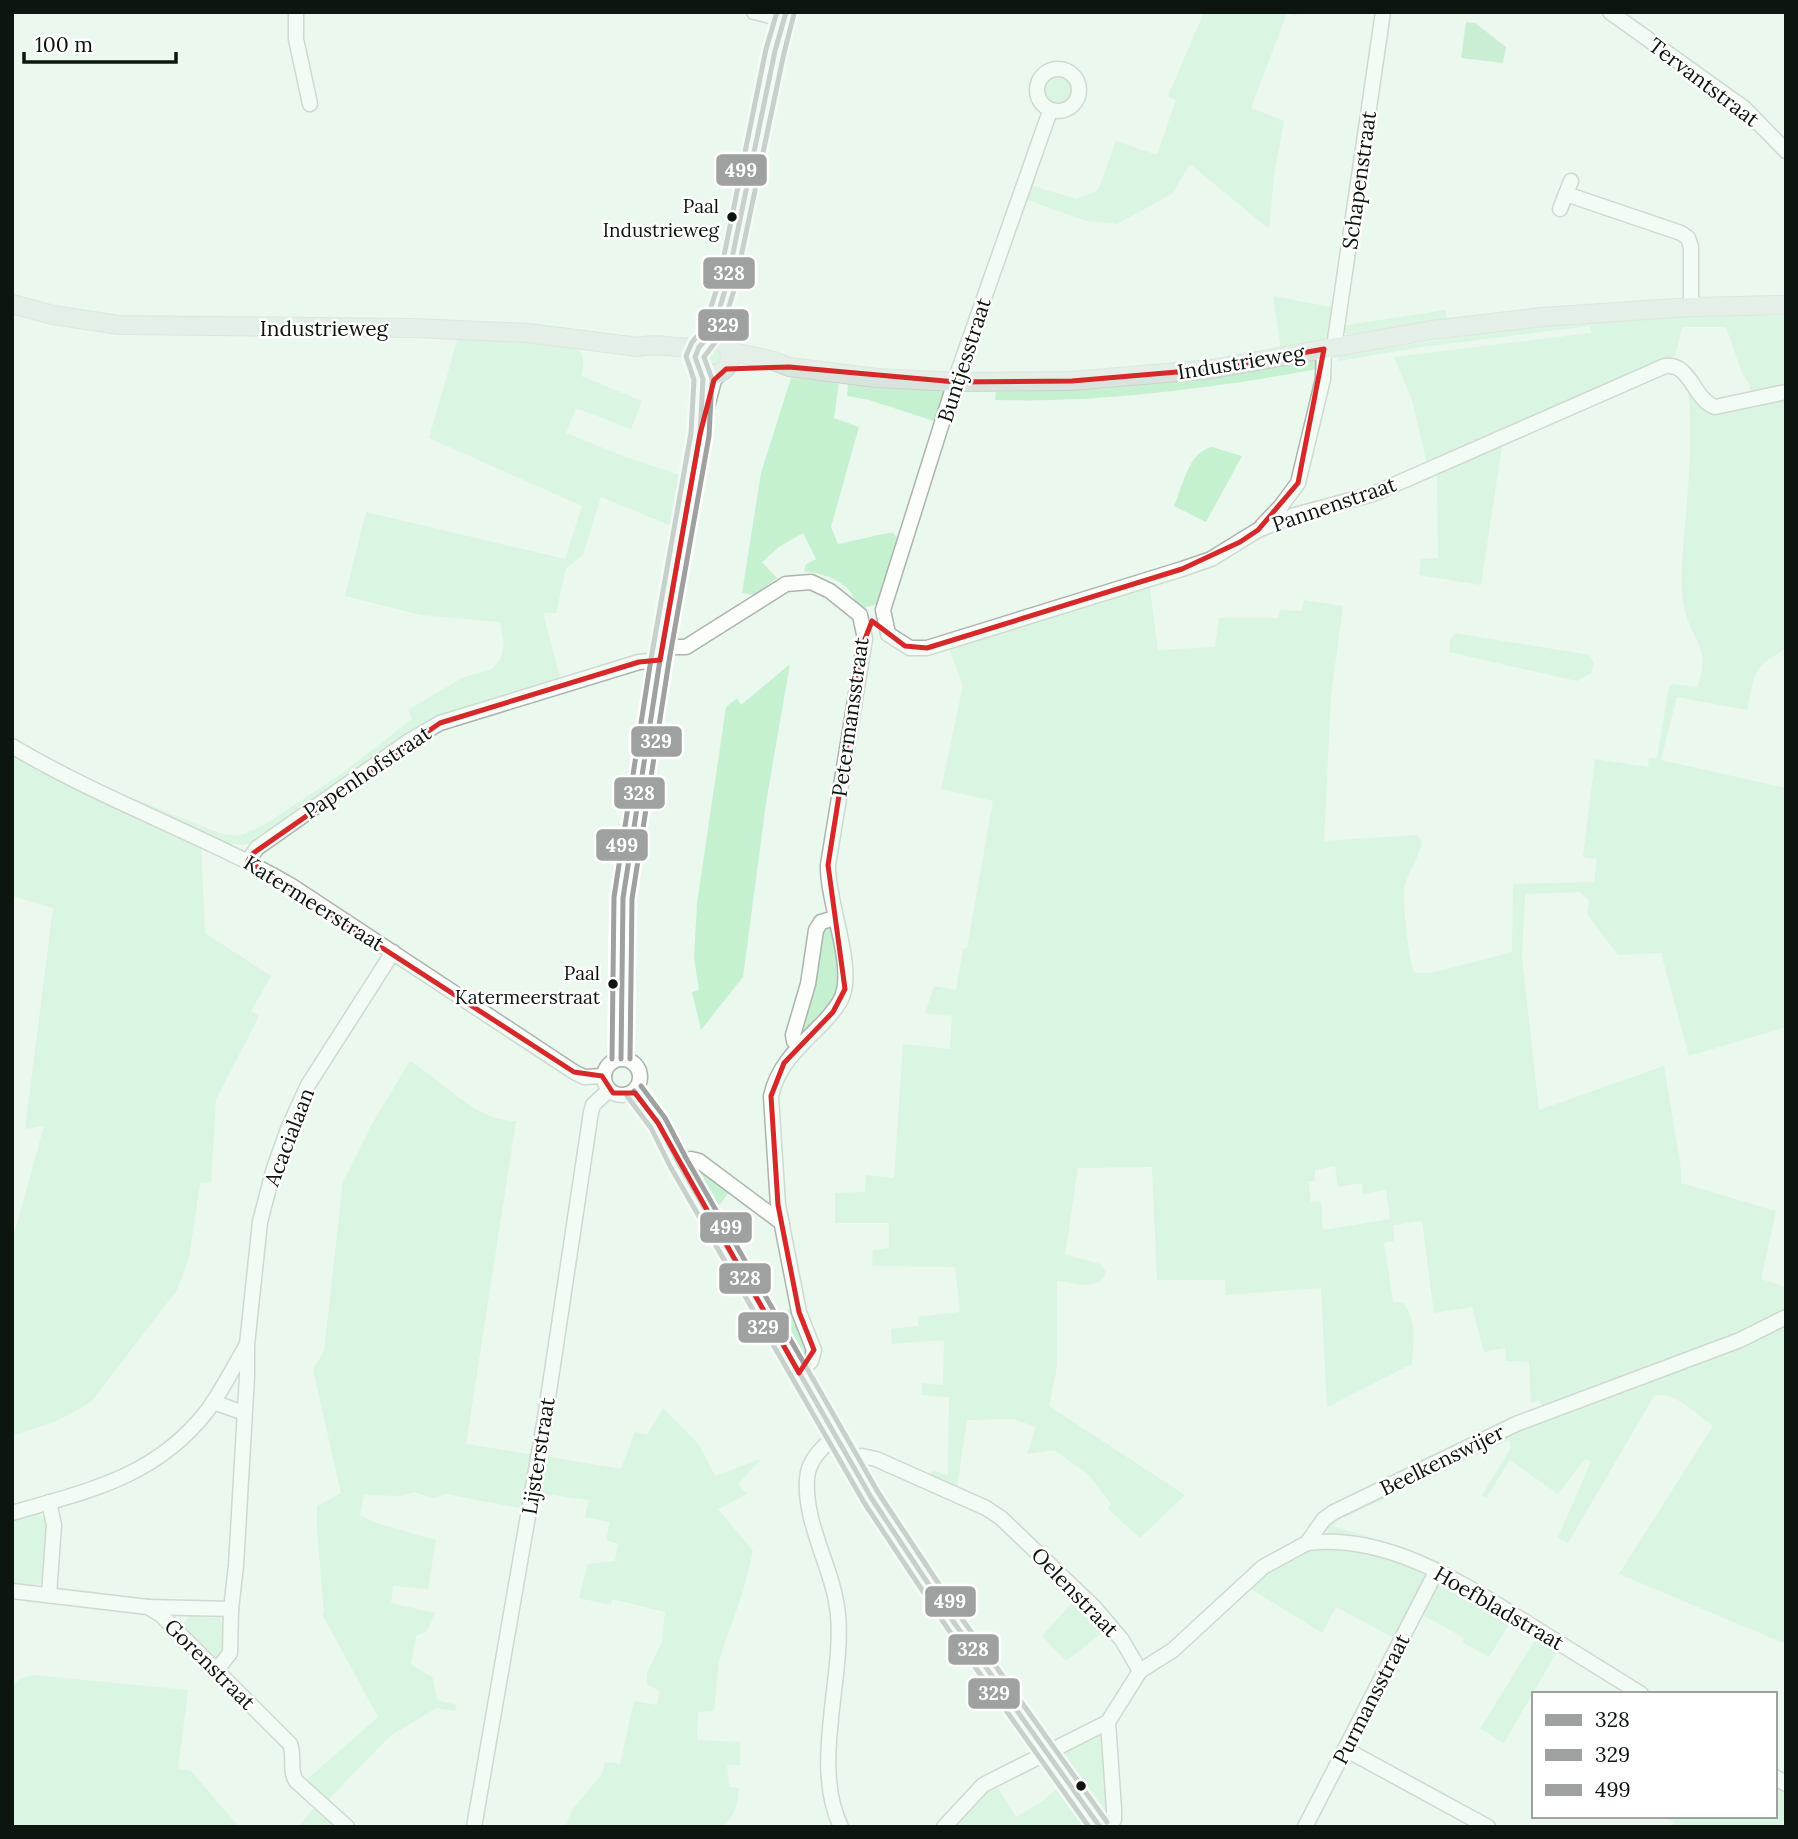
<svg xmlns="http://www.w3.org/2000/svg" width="1798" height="1839" viewBox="0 0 1798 1839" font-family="Lora,serif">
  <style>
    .green { fill: #c6f1d0; fill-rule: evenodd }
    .water { fill: #a3e3b3 }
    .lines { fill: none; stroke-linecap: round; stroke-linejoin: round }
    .minor-casing { stroke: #abb4ad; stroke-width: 17 }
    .major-casing { stroke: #ccd2cd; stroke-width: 20 }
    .minor { stroke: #fcfefc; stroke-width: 14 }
    .major { stroke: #dae4de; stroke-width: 18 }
    .bus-1-casing { stroke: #fff; stroke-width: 10 }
    .bus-2-casing { stroke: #fff; stroke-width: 10 }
    .bus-3-casing { stroke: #fff; stroke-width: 10 }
    .bus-1 { stroke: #9ea19f; stroke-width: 5 }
    .bus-2 { stroke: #9ea19f; stroke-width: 5 }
    .bus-3 { stroke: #9ea19f; stroke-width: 5 }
    .marked { fill: none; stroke: #d62828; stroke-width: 5; stroke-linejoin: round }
    .bus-dot { fill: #0d150f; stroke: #fff; stroke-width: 2.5 }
    .labels { text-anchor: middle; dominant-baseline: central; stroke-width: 5; stroke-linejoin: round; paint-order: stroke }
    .bus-label { font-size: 19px; fill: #0d150f; stroke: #fff; text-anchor: end }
    .street-label { font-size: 21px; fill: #0d150f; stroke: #fff }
    .line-badge { stroke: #fff; stroke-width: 2.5 }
    .badge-label { font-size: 19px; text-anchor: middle; font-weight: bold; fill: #fff }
  </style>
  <rect width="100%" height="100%" fill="#ebf8ee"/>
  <g class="green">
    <path d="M1204 12H1297L1296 16 1287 13 1251 108 1284 121 1274 175 1269 229 1190 164 1172 194 1117 224 1086 221 1025 199 1030 185 1077 199 1098 190 1116 141 1157 155 1176 100 1168 96Z"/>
    <circle cx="1058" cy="90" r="14"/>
    <path d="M1273 296 1336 308 1331 335 1322 341 1281 349Z"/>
    <path d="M1446 310V319L1351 334H1346L1341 326Z"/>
    <path d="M1709 315 1786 316V649C1751 667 1755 674 1747 710L1677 697 1661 760 1786 788V1027L1689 1056 1661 953 1618 955 1587 914 1589 900 1580 892 1525 894 1522 958 1539 1110 1664 1066 1681 1169V1183L1776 1211 1761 1279 1786 1287V1644L1619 1574 1713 1426C1697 1415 1674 1390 1654 1396L1568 1543 1558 1537 1591 1462 1585 1459 1558 1494 1510 1460 1486 1498 1482 1495 1511 1448 1509 1440 1337 1521 1333 1526 1400 1546 1442 1563 1440 1566 1331 1536 1326 1529 1329 1521 1543 1417 1540 1400 1531 1403 1529 1362 1506 1361 1505 1348 1484 1352 1472 1307 1434 1313 1422 1221 1393 1225 1394 1241 1384 1243 1393 1303 1402 1302C1418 1319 1413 1342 1412 1364L1327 1407 1321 1288 1226 1295 1225 1280H1157L1152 1167 1078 1168 1065 1254 1100 1264 1106 1272C1098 1293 1075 1282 1057 1281V1367L1049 1406 1185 1495 1140 1538 1108 1509 1111 1504 1089 1475 1054 1450 1027 1454 1036 1427 1014 1419 967 1420 957 1487 930 1476 933 1470 948 1476 949 1397 922 1395V1383L943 1385 944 1340 892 1344 891 1329 918 1326V1317L960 1312 955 1267 872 1266 873 1250 889 1248V1223H835V1193L865 1192 866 1175 894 1178 903 1044 950 1049 952 1016 925 1013 934 986 956 990 963 949 967 948 993 801 941 789 963 686 948 645 1149 582 1158 650 1215 647 1219 618H1278L1280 610 1302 611 1304 600 1343 606 1331 695 1324 841 1417 835 1422 842C1418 860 1410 869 1405 884 1401 897 1409 959 1414 973H1431L1512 952 1513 884 1594 882 1597 859 1583 857 1595 759 1648 767 1649 758 1657 759 1669 687 1672 684 1697 687C1713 647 1691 642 1684 607 1679 581 1683 552 1685 526 1689 480 1693 433 1688 387L1706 407 1751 393 1749 384 1742 373 1726 327H1682L1675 356 1669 359 1428 468 1412 400 1394 357 1591 333 1590 326 1422 347 1338 361 1339 355 1546 324ZM1335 1166 1338 1187 1362 1183 1363 1194 1386 1190 1390 1219 1323 1230 1321 1202H1311L1308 1181H1315V1170Z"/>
    <path d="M458 337 576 347C586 357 584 363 581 376L642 401 631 429 576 408 566 433 623 456 685 477 674 527 601 497 583 555 566 568 556 613H543L561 681 444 717 253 843 242 845 225 843 122 794 222 834 239 836 264 825 341 774 412 719 408 710 462 678 492 669 500 660 504 645 500 622 421 615 345 596 366 512 565 559 582 506 429 438Z"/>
    <circle cx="713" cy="357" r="10"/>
    <path d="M1317 359 1318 369C1213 388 1102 403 995 400L996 392 1096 389 1178 381Z"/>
    <path d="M791 378 839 382 834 418 859 427 831 527 838 544 888 533H893L902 542 882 603 858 609C856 604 854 597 851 593 842 579 820 573 804 571L806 564 816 559 803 533 779 547 762 562 777 578 754 595 742 593 761 473Z"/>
    <path d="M848 383 943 389 946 393 940 423 869 400 847 396Z"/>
    <path d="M1502 446 1481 585 1419 575 1421 559 1438 558 1437 471Z"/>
    <path d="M1212 447 1242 456 1206 522 1174 506C1183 486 1188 452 1212 447Z"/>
    <path d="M1455 633 1589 655 1594 663 1591 673 1577 681 1449 652 1450 640Z"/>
    <path d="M790 664 766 803 743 977 701 1030 692 992 699 990 694 958 697 903 726 707 737 698 741 705Z"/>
    <path d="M19 755 201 845 205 933 271 976 251 1011 259 1016 216 1100 211 1182 200 1183 189 1258 177 1290 91 1402 57 1421 12 1436V1242L44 1126 25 1129 53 908 12 896V758Z"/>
    <path d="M821 926H833L841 968 839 996 800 1041 795 1036Z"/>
    <path d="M410 1061C443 1081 477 1122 516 1121L466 1444 534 1455 525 1509 446 1494 434 1498 414 1492 401 1496 364 1495 360 1515 376 1523 436 1540 428 1589 393 1586 391 1603 435 1613 427 1631 416 1636 411 1664 433 1678 437 1700 457 1705 455 1711 436 1708 390 1736 325 1803 303 1783 378 1717 322 1614 324 1612 317 1530V1506L341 1493 313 1370 324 1351 343 1182 372 1124Z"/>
    <path d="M690 1163 732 1189 715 1210 689 1165Z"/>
    <path d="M795 1307 807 1352 805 1358 802 1360 775 1315Z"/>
    <path d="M663 1408 699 1445 715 1476 761 1459 738 1484 747 1494 718 1509 753 1551 743 1591 719 1660 714 1711 698 1712 697 1740 740 1742V1765H727L729 1787 739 1788C738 1805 735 1814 723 1827H565L573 1809 602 1774 605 1762 620 1764 634 1701 657 1705 660 1691 647 1684V1673L662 1642 665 1612 612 1599 611 1605 579 1598 588 1564 615 1561 618 1544 606 1540 610 1522 585 1517 589 1500 538 1493 544 1456 621 1469 635 1432 647 1435Z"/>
    <path d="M37 1513 46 1519 49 1525 46 1581 33 1586 12 1585V1518Z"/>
    <path d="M1327 1546C1361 1546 1393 1560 1424 1573L1425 1585 1398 1640 1336 1607 1322 1633 1248 1587C1273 1564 1294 1554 1327 1546Z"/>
    <path d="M1446 1582 1512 1619 1489 1657 1462 1642 1464 1638 1421 1614C1427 1602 1432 1584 1446 1582Z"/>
    <path d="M1078 1596 1108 1628 1066 1661 1042 1636Z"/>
    <path d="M189 1616 218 1618 224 1622 225 1648 217 1660 213 1661 185 1633 183 1625Z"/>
    <path d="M1538 1635 1559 1648 1504 1743 1480 1729Z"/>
    <path d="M33 1675 188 1690 178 1769 191 1771 239 1827H12V1687L22 1678Z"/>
    <path d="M1101 1733 1104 1737 1110 1819 1106 1822 1060 1757 1063 1751Z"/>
    <path d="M1775 1782 1786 1788V1827H1671L1674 1822 1663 1816H1775Z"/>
    <path d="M995 1783 1016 1817 1044 1800 1060 1786 1090 1827H951Z"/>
    <path d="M316 1806 340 1827H298Z"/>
  </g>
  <path class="water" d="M1466 22 1475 23 1506 47 1503 63 1461 58Z"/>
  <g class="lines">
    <g class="minor-casing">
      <g id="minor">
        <path d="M296 12V39L310 104"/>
        <path d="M754 12 783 19"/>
        <path d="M1610 12 1744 108 1786 151"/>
        <circle cx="1058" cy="90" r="21"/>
        <path d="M1566 194 1681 233 1688 238 1691 247V307"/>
        <path d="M1560 209 1571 181"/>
        <path d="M706 341 712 333 726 287 775 51 786 12"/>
        <path d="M724 344 726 307"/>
        <path d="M1334 347 1383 12"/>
        <path d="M700 404 702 371"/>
        <path d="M1262 526 1281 506 1298 483 1323 379 1324 349"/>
        <path d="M888 634 910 648H927L1182 569 1211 559 1258 530 1295 515 1373 494 1665 366C1691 363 1693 399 1715 407L1786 392"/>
        <path d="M888 634 883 610 958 372 1050 111"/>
        <path d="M663 647H686L786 584 811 582 830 591 860 615 865 639 828 865C827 902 855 965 842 997 838 1007 830 1015 823 1023 801 1045 778 1064 771 1096L778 1205 799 1312 814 1350 811 1361 799 1373"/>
        <path d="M12 746C102 800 202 834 292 886L574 1072 584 1077 604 1076"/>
        <path d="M248 861 257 848 409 741 440 723 639 662 660 660"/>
        <path d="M799 1047 794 1041 793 1035 808 984 816 930 821 922 835 918"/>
        <circle cx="622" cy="1077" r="18"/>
        <path d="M621 1059V936L625 880 700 434 714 380 720 373"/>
        <path d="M634 1091 658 1123 678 1162 872 1499 955 1624 1100 1827"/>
        <path d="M678 1162 691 1159 699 1161 782 1223"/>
        <path d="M213 1402 244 1413"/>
        <path d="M835 1436C822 1448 808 1460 807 1479 804 1526 834 1569 838 1615 844 1680 811 1765 841 1827"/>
        <path d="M851 1462 862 1456 876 1459 986 1508 1001 1518 1094 1607 1122 1640 1140 1671"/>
        <path d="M12 1513C88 1491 156 1477 207 1411 222 1391 233 1368 246 1346"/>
        <path d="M1307 1543C1389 1533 1465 1585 1532 1626 1568 1649 1605 1671 1641 1694"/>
        <path d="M12 1591 148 1607 161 1615 290 1744C295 1756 289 1770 296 1781L347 1827"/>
        <path d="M49 1595 54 1525 49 1502"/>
        <path d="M148 1607 231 1609"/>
        <path d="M216 1671 230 1653 231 1609 236 1566 247 1376V1345L260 1222 274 1168 288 1129 308 1085 393 952"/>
        <path d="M1140 1671 1173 1650 1263 1567 1307 1543 1324 1519 1334 1512 1516 1424 1740 1340 1786 1317"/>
        <path d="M1108 1722 1114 1809V1819L1110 1827"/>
        <path d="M1345 1749 1488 1827"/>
        <path d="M1775 1777 1786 1784"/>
        <path d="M474 1827 545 1418 591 1112 593 1105 609 1090"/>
        <path d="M944 1827 983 1785 1108 1722 1140 1671"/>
        <path d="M1305 1827 1436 1572"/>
      </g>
    </g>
    <g class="major-casing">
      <g id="major">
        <path d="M12 304 53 315 119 325 414 328 528 333 638 347C658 342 678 350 699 347"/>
        <circle cx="713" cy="357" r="17"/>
        <path d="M729 351 774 361 789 367 877 378 956 382 1072 381 1212 369 1432 330 1542 317 1691 307 1786 305"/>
      </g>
    </g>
    <use href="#minor" class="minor"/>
    <use href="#major" class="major"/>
    <g class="bus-1-casing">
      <g id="bus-1">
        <path d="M621 1059 623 898 660 660 700 434 703 379 695 357 699 347 712 333 726 287 775 51 786 12"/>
        <path d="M634 1091 658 1123 678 1162 872 1499 955 1624 1100 1827"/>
      </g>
    </g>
    <g class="bus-2-casing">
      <g id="bus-2">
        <path d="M630 1059 632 899 669 661 709 436 712 379 704 357 720 336 734 290 784 53 794 14"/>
        <path d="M627 1096 651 1128 670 1166 865 1504 948 1629 1089 1827"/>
      </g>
    </g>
    <g class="bus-3-casing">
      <g id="bus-3">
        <path d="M612 1059 614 897 651 659 691 433 694 380 686 356 692 342 704 329 718 285 766 49 777 12"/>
        <path d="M641 1086 665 1118 686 1158 879 1494 962 1619 1107 1822"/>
      </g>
    </g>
    <use href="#bus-1" class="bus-1"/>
    <use href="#bus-2" class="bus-2"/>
    <use href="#bus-3" class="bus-3"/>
  </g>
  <path d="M0 0H1798V1839H0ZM1324 349 1298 483 1258 530 1240 542 1182 569 927 648 905 646 872 621 863 644 828 865 845 989 833 1012 784 1063 771 1096 778 1205 799 1312 814 1350 799 1373 658 1123 635 1093H613L602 1076 574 1072 248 861 252 854 440 723 639 662 660 660 700 434 714 380 726 369 789 367 956 382 1072 381 1212 369Z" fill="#ebf8ee" fill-opacity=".55" fill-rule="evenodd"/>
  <path class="marked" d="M1324 349 1298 483 1258 530 1240 542 1182 569 927 648 905 646 872 621 863 644 828 865 845 989 833 1012 784 1063 771 1096 778 1205 799 1312 814 1350 799 1373 658 1123 635 1093H613L602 1076 574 1072 248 861 252 854 440 723 639 662 660 660 700 434 714 380 726 369 789 367 956 382 1072 381 1212 369Z"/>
  <g class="bus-dot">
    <circle cx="732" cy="217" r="6"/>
    <circle cx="613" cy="984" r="6"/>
    <circle cx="1081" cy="1786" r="6"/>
  </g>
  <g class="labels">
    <g class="bus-label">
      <text x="719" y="206">Paal<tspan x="719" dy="24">Industrieweg</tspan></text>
      <text x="600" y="973">Paal<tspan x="600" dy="24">Katermeerstraat</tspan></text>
    </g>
    <g class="street-label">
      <text transform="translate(1704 82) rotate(37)">Tervantstraat</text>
      <text transform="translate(1359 180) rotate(-82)">Schapenstraat</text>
      <text x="324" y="328">Industrieweg</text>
      <text transform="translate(964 360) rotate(-72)">Buntjesstraat</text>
      <text transform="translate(1241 362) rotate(-9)">Industrieweg</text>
      <text transform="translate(1334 504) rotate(-19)">Pannenstraat</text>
      <text transform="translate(850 717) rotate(-82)">Petermansstraat</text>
      <text transform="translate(367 772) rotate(-34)">Papenhofstraat</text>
      <text transform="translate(314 903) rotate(32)">Katermeerstraat</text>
      <text transform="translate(289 1137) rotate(-69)">Acacialaan</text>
      <text transform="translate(538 1456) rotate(-81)">Lijsterstraat</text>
      <text transform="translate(1442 1460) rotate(-26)">Beelkenswijer</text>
      <text transform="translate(1075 1592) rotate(46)">Oelenstraat</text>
      <text transform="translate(1499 1608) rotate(30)">Hoefbladstraat</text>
      <text transform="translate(210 1664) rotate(45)">Gorenstraat</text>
      <text transform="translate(1371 1699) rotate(-63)">Purmansstraat</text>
    </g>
  </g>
  <g class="line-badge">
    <rect x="715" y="153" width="53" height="34" rx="7" fill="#9ea19f"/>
    <rect x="702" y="256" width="54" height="34" rx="7" fill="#9ea19f"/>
    <rect x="697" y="308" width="53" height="34" rx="7" fill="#9ea19f"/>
    <rect x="630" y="725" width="53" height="33" rx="7" fill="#9ea19f"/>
    <rect x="613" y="776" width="53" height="34" rx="7" fill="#9ea19f"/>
    <rect x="595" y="828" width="54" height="34" rx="7" fill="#9ea19f"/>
    <rect x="699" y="1211" width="54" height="33" rx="7" fill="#9ea19f"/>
    <rect x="718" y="1262" width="54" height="33" rx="7" fill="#9ea19f"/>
    <rect x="737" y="1311" width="53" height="33" rx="7" fill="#9ea19f"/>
    <rect x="924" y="1585" width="53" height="33" rx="7" fill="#9ea19f"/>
    <rect x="947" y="1633" width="53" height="33" rx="7" fill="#9ea19f"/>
    <rect x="967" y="1677" width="54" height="33" rx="7" fill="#9ea19f"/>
  </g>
  <g class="badge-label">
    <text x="741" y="177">499</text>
    <text x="729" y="280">328</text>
    <text x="723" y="332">329</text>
    <text x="656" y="748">329</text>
    <text x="639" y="800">328</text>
    <text x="622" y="852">499</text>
    <text x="726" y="1234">499</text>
    <text x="745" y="1285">328</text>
    <text x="763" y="1334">329</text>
    <text x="950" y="1608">499</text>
    <text x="973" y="1656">328</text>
    <text x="994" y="1700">329</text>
  </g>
  <rect width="1798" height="1839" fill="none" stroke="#0d150f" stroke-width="28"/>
  <rect x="1532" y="1692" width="245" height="126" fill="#ffffff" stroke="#9ea19f" stroke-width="2"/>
  <rect x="1546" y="1715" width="35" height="10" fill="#9ea19f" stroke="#9ea19f" stroke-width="2"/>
  <text x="1595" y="1727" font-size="21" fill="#0d150f">328</text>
  <rect x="1546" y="1750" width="35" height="10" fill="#9ea19f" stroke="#9ea19f" stroke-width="2"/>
  <text x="1595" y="1762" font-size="21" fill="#0d150f">329</text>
  <rect x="1546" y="1785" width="35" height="10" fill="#9ea19f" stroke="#9ea19f" stroke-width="2"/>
  <text x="1595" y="1797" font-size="21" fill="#0d150f">499</text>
  <path d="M24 52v10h152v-10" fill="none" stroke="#0d150f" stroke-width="3.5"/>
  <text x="35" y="52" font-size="21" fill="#0d150f" stroke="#ffffff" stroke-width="5" paint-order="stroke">100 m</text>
</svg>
